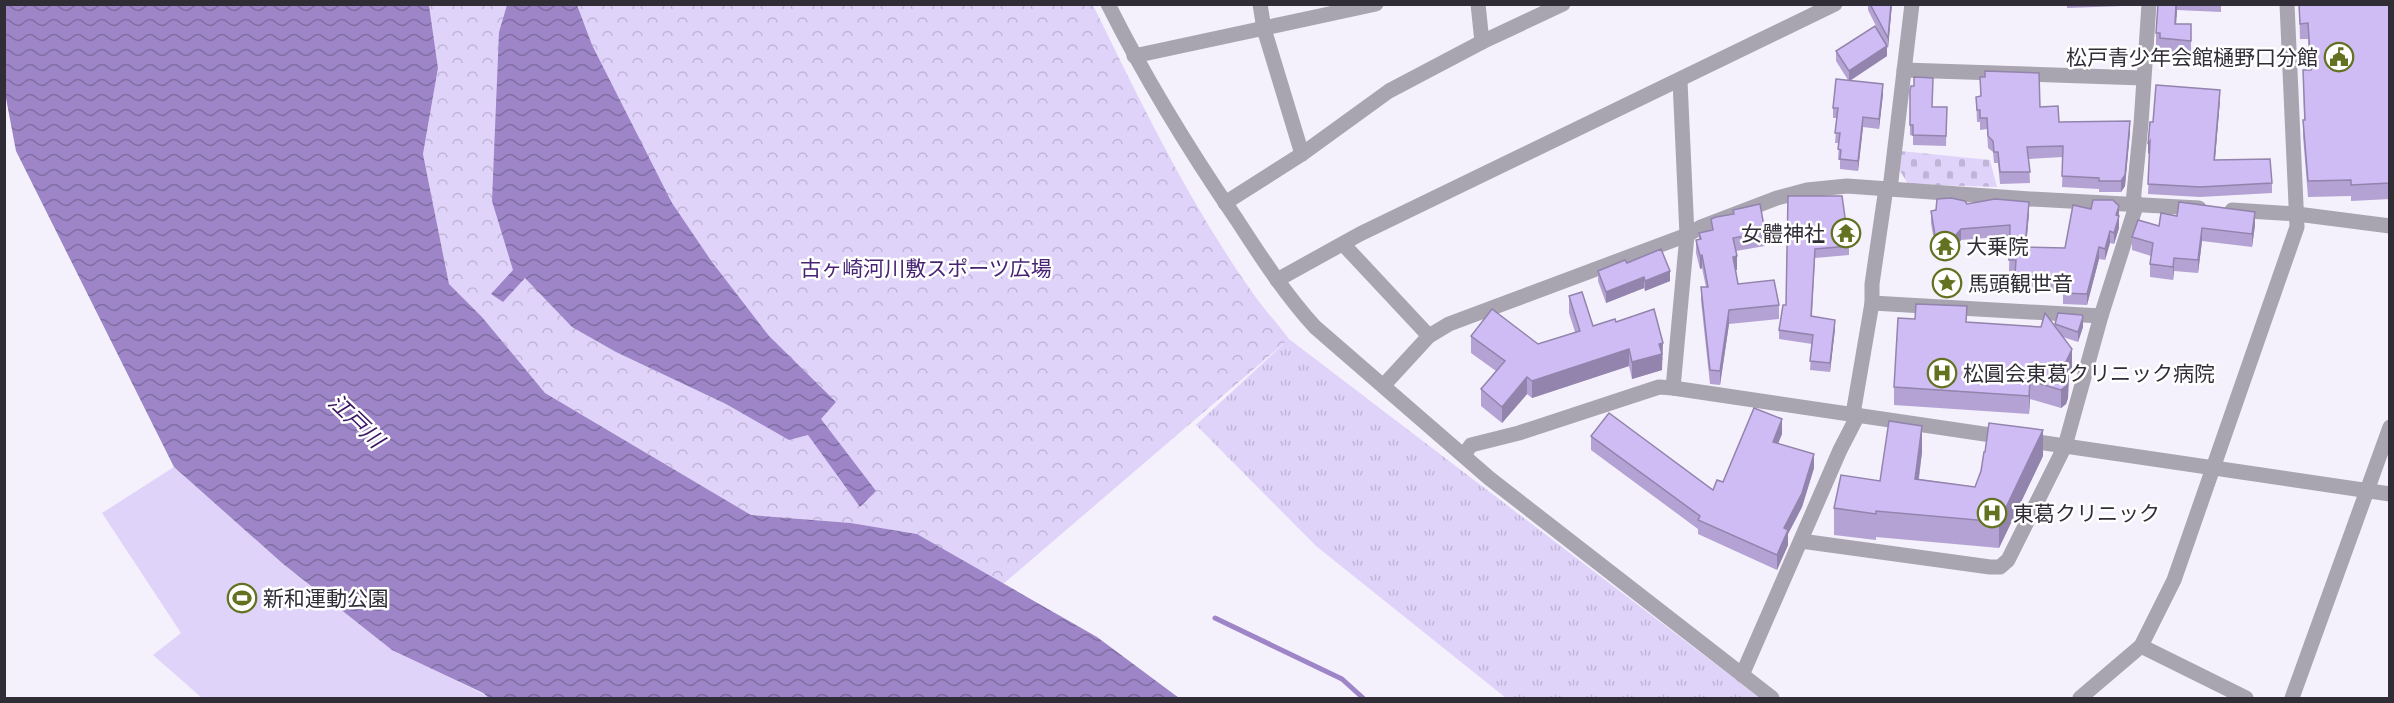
<svg xmlns="http://www.w3.org/2000/svg" width="2394" height="703" viewBox="0 0 2394 703" font-family="Montserrat,'Noto Sans JP',sans-serif">
  <style>
    .grass { fill: url(#grass-tufts) }
    .cemetery { fill: url(#cemetery-stones) }
    .park { fill: url(#park-crowns) }
    .pitch { fill: #e0d3fa }
    .water { fill: url(#water-waves) }
    .lines { fill: none; stroke-linecap: round; stroke-linejoin: round }
    .stream { stroke: #9d85c7; stroke-width: 5 }
    .minor { stroke: #a8a4b0; stroke-width: 15 }
    .wall { fill: #b3a2d3 }
    .shaded-wall { fill: #9284ac }
    .building { fill: #d0bcf5; stroke: #9284ac; stroke-width: 1.5 }
    .labels { text-anchor: middle; dominant-baseline: central; stroke-width: 5; stroke-linejoin: round; paint-order: stroke }
    .poi-label { font-size: 21px; fill: #302d37; stroke: #fff; text-anchor: start }
    .park-label { font-size: 21px; fill: #472372; stroke: #fff }
    .water-label { font-size: 22px; font-style: italic; fill: #3a1463; stroke: #fff }
  </style>
  <defs>
    <pattern id="grass-tufts" width="24" height="20" patternUnits="userSpaceOnUse" patternTransform="scale(1.5)"><rect width="24" height="20" fill="#e0d3fa"/><path d="M3 7l-1-3M5 7V3M7 7l1-3M15 17l-1-3M17 17v-4M19 17l1-3" fill="none" stroke="#c0b5d7"/></pattern>
    <pattern id="cemetery-stones" width="16" height="16" patternUnits="userSpaceOnUse" patternTransform="scale(1.5)"><rect width="16" height="16" fill="#e0d3fa"/><path d="M2 7V4a2 2 0 0 1 4 0v3zM10 15v-3a2 2 0 0 1 4 0v3z" fill="#c0b5d7"/></pattern>
    <pattern id="park-crowns" width="20" height="18" patternUnits="userSpaceOnUse" patternTransform="scale(1.5)"><rect width="20" height="18" fill="#e0d3fa"/><path d="M2 6a3 3 0 1 1 6 0M12 15a3 3 0 1 1 6 0" fill="none" stroke="#c0b5d7"/></pattern>
    <pattern id="water-waves" width="16" height="10" patternUnits="userSpaceOnUse" patternTransform="scale(1.5)"><rect width="16" height="10" fill="#9d85c7"/><path d="M0 5q4-4 8 0t8 0" fill="none" stroke="#806da2"/></pattern>
  </defs>
  <rect width="100%" height="100%" fill="#f4f1fc"/>
  <path class="grass" d="M1289 339 1760 698H1506L1316 546 1196 425Z"/>
  <path class="cemetery" d="M1900 151 1990 160 1997 187 1908 184 1899 169Z"/>
  <path class="park" d="M429 5H1093C1141 103 1189 203 1252 292 1263 308 1277 323 1289 339L1002 585 917 534 851 523 751 515 545 393 482 317 449 284 423 154 438 68Z"/>
  <path class="pitch" d="M174 467 282 563 392 649 483 694 489 698H202L153 655 181 633 102 513Z"/>
  <g class="water">
    <path d="M4 5H429L438 68 423 154 449 284 482 317 545 393 751 515 851 523 917 534 1097 637 1179 698H489L483 693 392 650 282 563 174 467 16 151 5 93Z"/>
    <path d="M507 5H577L592 45 672 203 712 262 769 336 836 402 821 419 876 491 860 507 808 435 789 440 726 404 616 352 572 327 525 278 503 302 491 294 513 270 492 201 499 32Z"/>
  </g>
  <g class="lines">
    <path class="stream" d="M1215 618 1342 679 1363 698"/>
    <g class="minor">
      <path d="M1108 4C1146 80 1189 150 1237 220 1261 257 1285 294 1315 327L1489 478 1772 698"/>
      <path d="M1260 4 1264 29 1302 154"/>
      <path d="M1478 4 1482 42"/>
      <path d="M1134 56 1376 4"/>
      <path d="M1904 70 2143 78"/>
      <path d="M1890 189 1912 4"/>
      <path d="M1225 203 1302 154 1389 91 1482 42 1563 4"/>
      <path d="M2133 203 2141 124 2149 4"/>
      <path d="M2232 210 2297 214 2390 226"/>
      <path d="M1343 244 1429 336"/>
      <path d="M1277 280 1360 234 1835 4"/>
      <path d="M1872 303 2101 316"/>
      <path d="M1383 386 1429 336 1449 324 1687 235 1701 227 1777 198 1807 190 1847 186 2030 199 2199 208"/>
      <path d="M1673 388 1687 235 1680 81"/>
      <path d="M1853 414 1872 303V284L1886 188"/>
      <path d="M1464 455 1471 445 1519 433 1659 387 1673 388 2390 494"/>
      <path d="M1801 541 1990 567H2000L2008 560 2065 446 2101 316 2137 203"/>
      <path d="M2141 646 2246 698"/>
      <path d="M1742 675 1840 450 1858 415"/>
      <path d="M2080 698 2141 646 2174 580 2297 227 2287 4"/>
      <path d="M2292 698 2390 427"/>
    </g>
  </g>
  <g class="wall">
    <path d="M1868 4H1892L1888 48 1887 47V56L1850 81 1883 94 1879 129 1863 127 1858 171 1840 169V160H1838L1839 143H1835L1837 118H1833V108L1848 80 1836 61V51L1884 42 1868 10Z"/>
    <rect x="1958" y="4" width="34" height="2"/>
    <path d="M2067 4H2123V6L2067 8Z"/>
    <path d="M2158 4H2221V12L2177 10 2176 24H2191V56L2160 54V49L2156 48V33Z"/>
    <path d="M2299 4H2390V199L2351 201V196L2308 197 2303 136V120H2304L2303 70H2310L2308 39H2300Z"/>
    <path d="M1980 77 2040 107 2059 122 2130 132 2125 186 2121 192H2099V189L2062 187 2063 157 2029 159 2030 183 2000 184 1998 163H1994L1993 152 1988 148 1987 129 1980 130V122H1977L1976 97 1981 96Z"/>
    <path d="M1910 90 1932 107H1947L1946 146 1913 145V136L1910 135Z"/>
    <path d="M2220 100 2215 160 2272 183V193L2200 197 2148 194 2150 152 2148 154 2153 122Z"/>
    <path d="M1788 196 1849 246V255L1815 258 1812 316 1835 329 1830 372 1810 370 1812 344 1779 339V330L1786 305Z"/>
    <path d="M1967 204 2029 213 2026 247 2065 248 2091 209 2119 206V228L2114 244 2110 243 2105 260 2099 259 2087 305 2063 304V291L2015 285V271H2009L2010 236 1961 240 1956 247H1935L1931 223V211Z"/>
    <path d="M1733 210 1765 232V246L1736 251 1737 270H1736L1738 284 1779 305V319L1729 324 1720 385 1710 384 1701 301V287H1706L1702 268 1700 269 1696 253V240L1699 239V233L1711 230V219L1733 214Z"/>
    <path d="M2177 216 2255 225 2252 247 2202 241 2198 273 2174 271 2173 280 2150 277V264L2151 256 2132 250V237L2159 226Z"/>
    <path d="M1627 263 1670 281 1645 291 1644 288 1606 303 1598 281V271Z"/>
    <path d="M1569 296 1593 326 1616 322 1663 359 1662 360V370L1632 379 1629 366 1532 398 1527 394 1502 423 1481 406V389L1496 371 1471 353V336L1538 344 1575 332 1569 313Z"/>
    <path d="M1967 323 2041 327H2055V324L2083 327 2078 342 2063 337 2072 367 2069 373 2068 398 2066 404 2061 408 2030 399 2029 414 1894 405V387Z"/>
    <path d="M1782 434 1778 443 1814 468 1802 507 1788 534V545L1777 570 1698 534V529L1591 450V436L1713 490Z"/>
    <path d="M1922 452 1919 479 1975 487 2043 456 1999 548 1876 537V540L1834 535V508L1880 481Z"/>
  </g>
  <g class="shaded-wall">
    <path d="M1891 4H1892L1888 48V38Z"/>
    <path d="M2176 4H2177V10L2175 40Z"/>
    <path d="M1887 46V56L1849 81V71Z"/>
    <path d="M1883 84V94L1879 129V119Z"/>
    <path d="M2220 90V100L2214 170V160Z"/>
    <path d="M1863 117V127L1858 171V161Z"/>
    <path d="M2130 121V132L2125 186 2121 192V181Z"/>
    <path d="M2150 141V151L2148 154V144Z"/>
    <path d="M2029 202V213L2025 258V247Z"/>
    <path d="M2119 206V228L2114 244V233L2116 215Z"/>
    <path d="M2255 212V225L2252 247V234Z"/>
    <path d="M2202 228V241L2198 273V260Z"/>
    <path d="M1961 229V240L1956 247V235Z"/>
    <path d="M2110 231V243L2105 260V249Z"/>
    <path d="M2099 247V259L2087 305V294Z"/>
    <path d="M1702 255V268L1700 269V256Z"/>
    <path d="M1737 256V270H1733V257Z"/>
    <path d="M2174 258V271L2173 280V267Z"/>
    <path d="M1670 271V281L1645 291V281Z"/>
    <path d="M1644 277V288L1606 303V292Z"/>
    <path d="M1729 310V324L1720 385V371Z"/>
    <path d="M2083 317V327L2078 342V332Z"/>
    <path d="M1835 320V329L1830 372V363Z"/>
    <path d="M1663 343 1662 370 1632 379V362L1659 344Z"/>
    <path d="M1629 349V366L1532 398V381Z"/>
    <path d="M2072 349V367L2069 373 2068 398 2066 404 2061 408V390L2065 364Z"/>
    <path d="M1527 377V394L1502 423V407Z"/>
    <path d="M2030 381V399L2029 414V396Z"/>
    <path d="M1782 419V434L1773 456V442Z"/>
    <path d="M1922 426V452L1915 505V479Z"/>
    <path d="M2043 430V456L1999 548V522Z"/>
    <path d="M1814 454V468L1802 507 1788 534V545L1777 570V555L1784 528Z"/>
  </g>
  <g class="building">
    <path d="M1870 4H1891L1888 38Z"/>
    <path d="M2158 4H2176L2175 24H2191V41L2160 38V33H2156Z"/>
    <path d="M2299 4H2390V183L2351 185V180L2308 181 2303 120H2305L2303 70H2311L2308 23 2300 24Z"/>
    <path d="M1875 26 1887 46 1849 71 1836 51Z"/>
    <path d="M1985 71 2039 73 2040 107 2058 106 2059 122 2130 121 2125 175 2121 181H2099V178L2062 176 2063 146 2027 147 2030 172H2000L1998 152H1994L1993 141 1988 136 1987 118H1980V110H1977L1976 97 1981 96 1980 77H1985Z"/>
    <path d="M1914 77 1933 78 1932 107H1947L1946 136 1913 135V125H1910V90L1911 86H1914Z"/>
    <path d="M1836 79 1883 84 1879 119 1863 117 1858 161 1840 159 1841 150 1838 149 1840 133H1835L1838 108H1833Z"/>
    <path d="M2156 85 2220 90 2214 160 2270 159 2272 183 2200 187 2148 184 2150 141 2148 144 2150 122H2153Z"/>
    <path d="M1788 196H1842L1849 246 1815 249 1811 316 1835 320 1830 363 1810 361 1813 335 1779 330 1783 305H1786Z"/>
    <path d="M1951 198 1965 201 1967 204 1995 199 2029 202 2025 247 2065 248 2073 205 2091 209 2093 200H2113L2119 206 2116 215 2119 216 2114 233 2110 231 2105 249 2099 247 2087 294 2063 293 2066 280 2015 274 2016 260H2009L2010 225 1961 229 1956 235H1935L1931 211 1936 210 1937 199Z"/>
    <path d="M2179 202 2255 212 2252 234 2202 228 2198 260 2174 258 2173 267 2150 264 2153 243 2132 237 2138 220 2159 226 2161 213 2177 216Z"/>
    <path d="M1760 204 1765 232 1733 238 1737 256 1733 257 1738 284 1774 280 1779 305 1729 310 1720 371 1710 370 1701 287H1708L1702 255 1700 256 1696 240 1701 239 1699 233 1713 230 1711 219 1716 217 1734 214 1733 210Z"/>
    <path d="M1661 249 1670 271 1645 281 1644 277 1606 292 1598 271 1625 260 1627 263Z"/>
    <path d="M1582 292 1593 326 1615 319 1616 322 1654 309 1663 343 1659 344 1662 354 1632 362 1629 349 1532 381 1527 377 1502 407 1481 389 1505 361 1471 336 1492 309 1538 344 1580 331 1569 296Z"/>
    <path d="M1916 304 1967 306 1966 322 2041 327 2045 313 2072 349 2065 364 2069 365 2065 376 2068 380 2066 386 2061 390 2030 381 2029 396 1894 387 1898 318 1915 319Z"/>
    <path d="M2058 313 2082 315 2083 317 2078 332 2055 324Z"/>
    <path d="M1754 408 1782 419 1773 442 1814 454 1802 493 1784 528 1788 530 1777 555 1698 520 1700 516 1591 436 1609 413 1713 490 1717 480 1723 482Z"/>
    <path d="M1889 421 1922 426 1915 479 1975 487 1981 471 1984 452H1985L1989 423 2043 430 1999 522 1876 511V514L1834 508 1841 475 1880 481Z"/>
  </g>
  <defs>
    <g id="civic-ring" transform="scale(1.5)"><circle r="9.5" fill="#fff" stroke="#627220" stroke-width="1.5"/><path d="M-.6-6.5H3V-4.5H.6V-3L4-1V1h2V6H-6V1h2V-1L-.6-3ZM-1.2 2.5V6h2.4V2.5Z" fill="#627220"/></g>
    <g id="temple-ring" transform="scale(1.5)"><circle r="9.5" fill="#fff" stroke="#627220" stroke-width="1.5"/><path d="M0-6L5-2H3V0L6.5 2.5H4V6H1.5V3h-3V6H-4V2.5H-6.5L-3 0V-2H-5Z" fill="#627220"/></g>
    <g id="sight-ring" transform="scale(1.5)"><circle r="9.5" fill="#fff" stroke="#627220" stroke-width="1.5"/><path d="M0-6L1.8-2.2L6-1.7L2.9 1.2L3.7 5.4L0 3.3L-3.7 5.4L-2.9 1.2L-6-1.7L-1.8-2.2Z" fill="#627220"/></g>
    <g id="hospital-ring" transform="scale(1.5)"><circle r="9.5" fill="#fff" stroke="#627220" stroke-width="1.5"/><path d="M-5-5h3v3.5h4V-5h3V5h-3V1.5h-4V5h-3Z" fill="#627220"/></g>
    <g id="stadium-ring" transform="scale(1.5)"><circle r="9.5" fill="#fff" stroke="#627220" stroke-width="1.5"/><path d="M0-5a6.5 5 0 1 0 0 10a6.5 5 0 1 0 0-10ZM-3.5-1.8h7v3.6h-7Z" fill="#627220"/></g>
  </defs>
  <g fill-rule="evenodd">
    <use href="#civic-ring" x="2339" y="57"/>
    <use href="#temple-ring" x="1846" y="233"/>
    <use href="#temple-ring" x="1945" y="246"/>
    <use href="#sight-ring" x="1947" y="283"/>
    <use href="#hospital-ring" x="1942" y="373"/>
    <use href="#hospital-ring" x="1992" y="513"/>
    <use href="#stadium-ring" x="242" y="598"/>
  </g>
  <g class="labels">
    <g class="poi-label">
      <text x="2318" y="57" text-anchor="end">松戸青少年会館樋野口分館</text>
      <text x="1825" y="233" text-anchor="end">女體神社</text>
      <text x="1966" y="246">大乗院</text>
      <text x="1968" y="283">馬頭観世音</text>
      <text x="1963" y="373">松圓会東葛クリニック病院</text>
      <text x="2013" y="513">東葛クリニック</text>
      <text x="263" y="598">新和運動公園</text>
    </g>
    <g class="park-label">
      <text x="926" y="268">古ヶ崎河川敷スポーツ広場</text>
    </g>
    <g class="water-label">
      <text transform="translate(356 421) rotate(44)">江戸川</text>
    </g>
  </g>
  <rect width="2394" height="703" fill="none" stroke="#302d37" stroke-width="12"/>
</svg>
